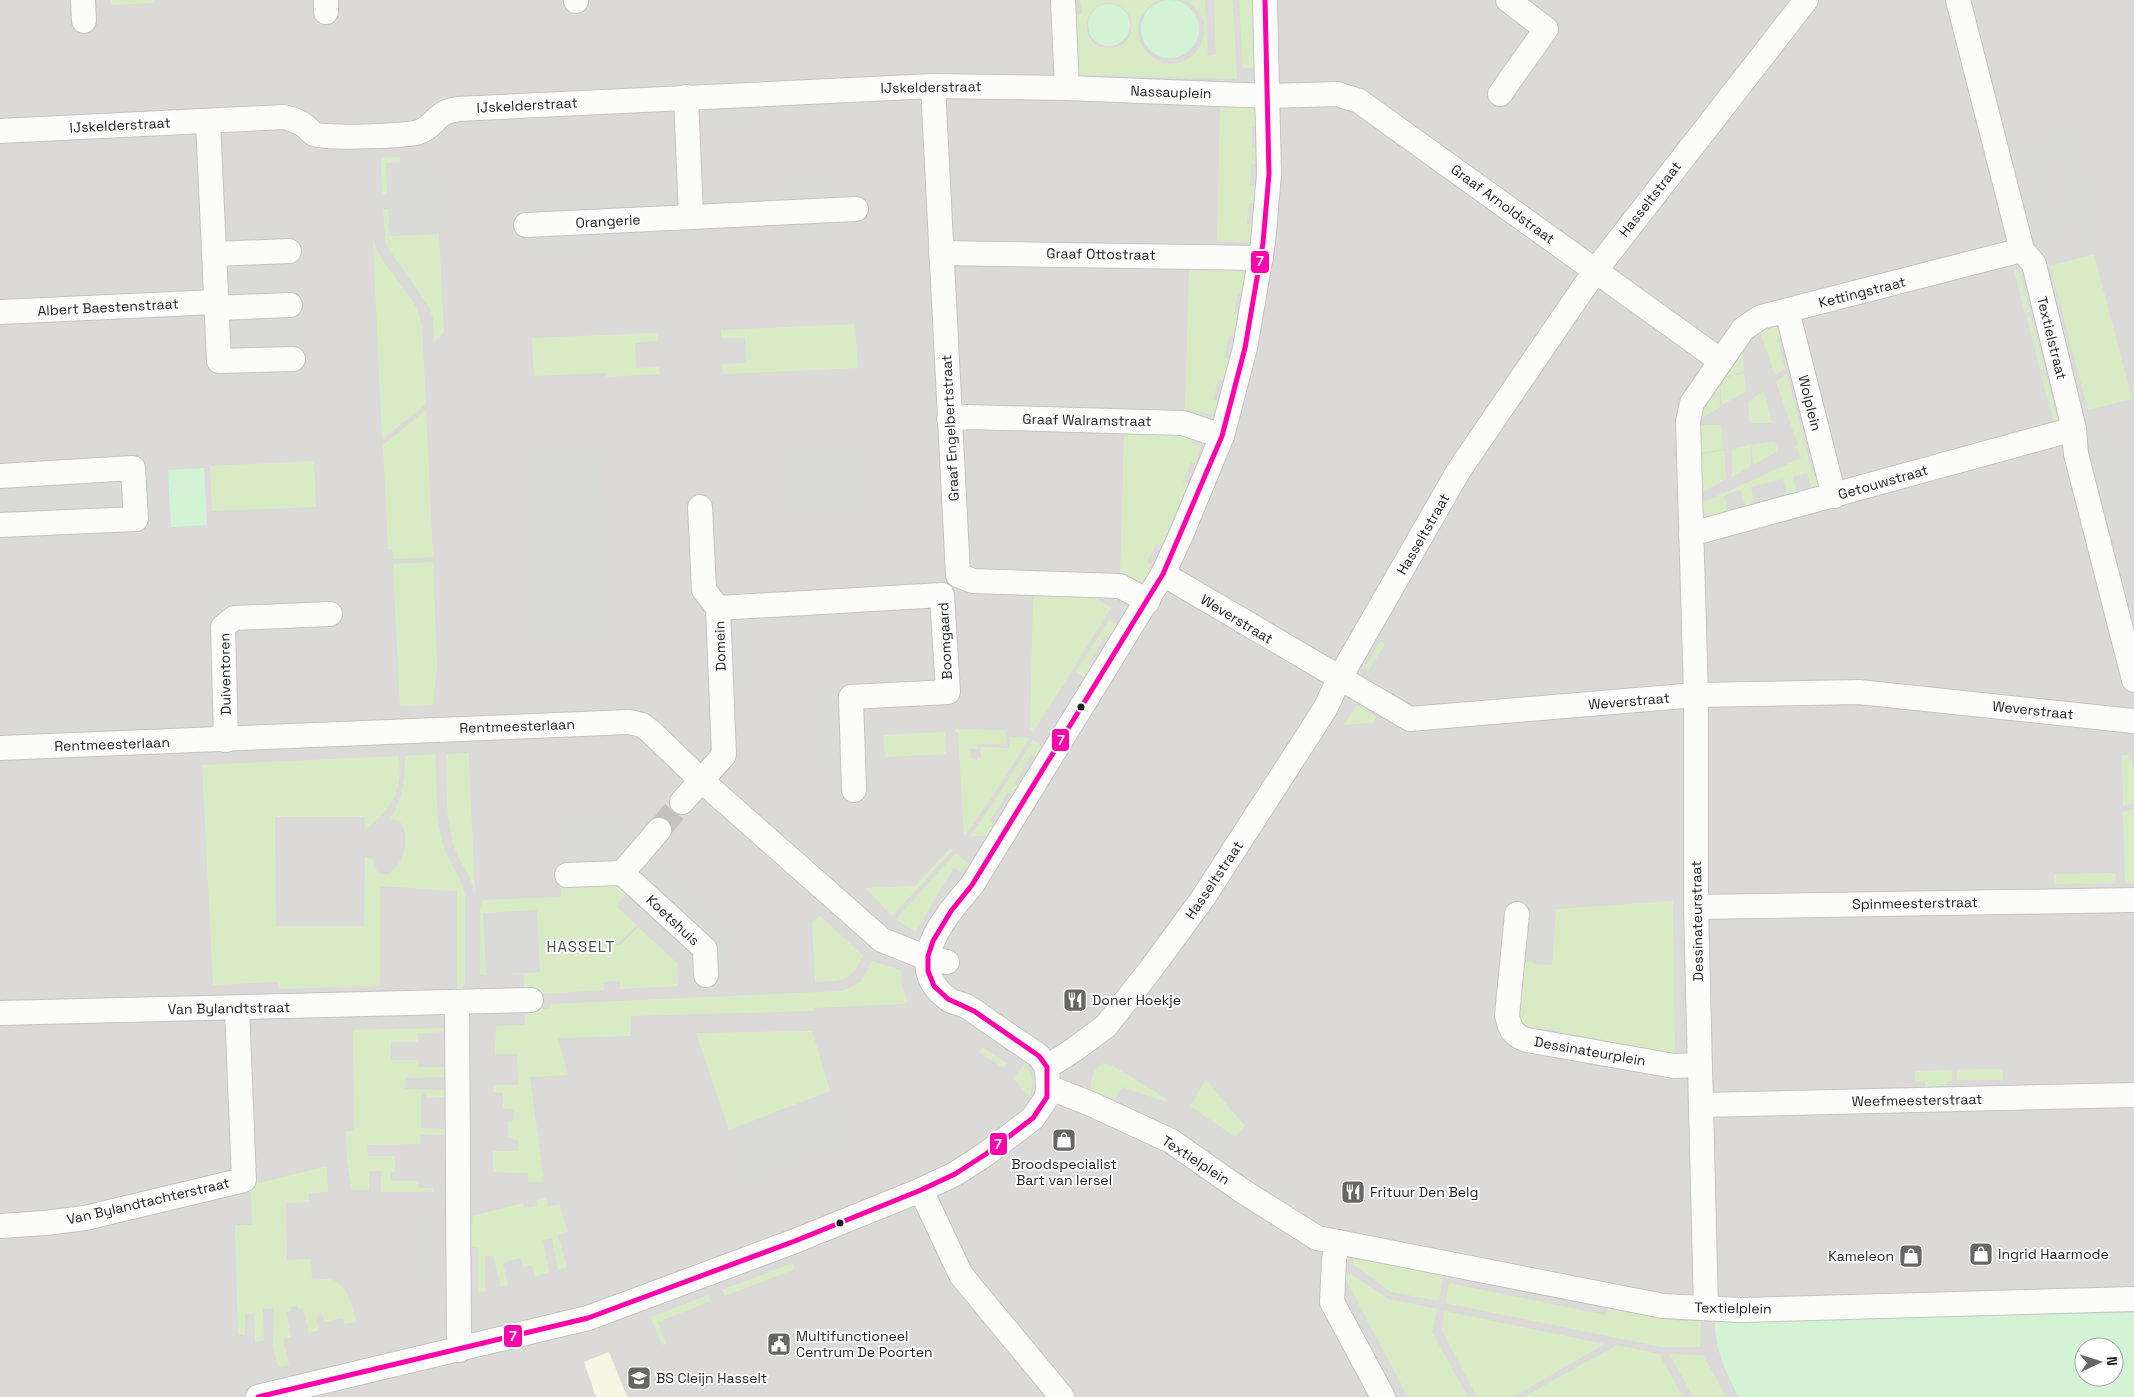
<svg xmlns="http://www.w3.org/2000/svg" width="2134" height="1397" viewBox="0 0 2134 1397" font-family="'Space Grotesk',sans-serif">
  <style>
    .residential { fill: #dbdad8; fill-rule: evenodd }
    .education { fill: #f6f6e2 }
    .religious { fill: #dadad8 }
    .grass { fill: #d9ebc4; fill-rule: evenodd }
    .park { fill: #d3f4d4; fill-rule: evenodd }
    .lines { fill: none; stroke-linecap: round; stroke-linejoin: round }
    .minor-tunnel { stroke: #c3c2bf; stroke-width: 24; stroke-dasharray: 24 12; stroke-linecap: butt }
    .minor-casing { stroke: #c5c4c3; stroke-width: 26 }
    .minor { stroke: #fcfcfb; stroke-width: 24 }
    .bus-1-casing { stroke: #fff; stroke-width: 9 }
    .bus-1 { stroke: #f0a; stroke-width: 5 }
    .bus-dot { fill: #1e1e1e; stroke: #fff; stroke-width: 2 }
    .labels { text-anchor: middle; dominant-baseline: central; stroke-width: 4; stroke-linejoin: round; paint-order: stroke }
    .street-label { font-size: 14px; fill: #1e1e1e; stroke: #fff }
    .poi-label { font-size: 14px; fill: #1e1e1e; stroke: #fff; text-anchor: start }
    .neighbourhood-label { font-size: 15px; letter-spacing: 1px; fill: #515151; stroke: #fff }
    .line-badge { stroke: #fff; stroke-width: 2 }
    .badge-label { font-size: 14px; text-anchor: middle; font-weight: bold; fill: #fff }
  </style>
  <rect width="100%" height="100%" fill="#ecebe7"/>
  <path class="residential" d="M0 0H2134V1397H0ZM2084 1347H2114V1377H2084Z"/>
  <path class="education" d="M609 1352 627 1397H596L584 1362Z"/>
  <g class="religious">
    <path d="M752 105 753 121 708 123 707 107Z"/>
    <path d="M415 107 416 124 353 127 352 110Z"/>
    <path d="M2072 136 2099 241 2082 246 2055 140Z"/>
    <path d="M2036 145 2059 235 2043 239 2020 150Z"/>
    <path d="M436 160 439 234 390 236 386 163Z"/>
    <path d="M833 185 834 202 709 207 708 190Z"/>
    <path d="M671 193 672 210 587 214 588 249 530 251 528 199Z"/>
    <path d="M835 222V237L794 239 793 224Z"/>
    <path d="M289 226 296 384 208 387 201 229Z"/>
    <path d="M2134 407V444L2125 409Z"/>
    <path d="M2111 429 2134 521V527L2119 530 2094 434Z"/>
    <path d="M864 454 866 507 783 510 780 458Z"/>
    <path d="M603 455 610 629 530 632 523 459Z"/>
    <path d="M156 467 158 524 142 525 139 468Z"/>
    <path d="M1807 473 1812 491 1729 513 1724 494Z"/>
    <path d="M101 479 102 514 1 519 0 484Z"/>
    <path d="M328 587 329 603 219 608 218 592Z"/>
    <path d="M329 622V638L249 641 248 625Z"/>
    <path d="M728 622H744L747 685 731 686Z"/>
    <path d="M823 691H842L844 767 826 768Z"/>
    <path d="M859 716H878L882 791 863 792Z"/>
    <path d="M201 717 202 731 21 738V723Z"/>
    <path d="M603 817 732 937 734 975 686 977 684 963 600 883 566 885 562 818Z"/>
    <path d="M537 910 540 972 507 974 503 912Z"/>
    <path d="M1539 911 1556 913 1552 965 1535 964Z"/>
    <path d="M1121 1086 1166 1106 1158 1125 1113 1105Z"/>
    <path d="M830 1091 845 1140 747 1179 729 1130Z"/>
    <path d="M1188 1120 1236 1151 1225 1168 1177 1136Z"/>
    <path d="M1282 1184 1304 1198 1294 1214 1272 1200Z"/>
    <path d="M420 1220H434L435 1282H421Z"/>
  </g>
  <g class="grass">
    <path d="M111 0H154V3L111 5Z"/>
    <path d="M1080 0H1159C1147 6 1138 17 1138 30 1138 39 1142 48 1149 54 1185 88 1231 26 1185 0H1205L1208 56 1216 55 1214 0H1233L1237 79 1081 75 1077 71 1074 14H1082ZM1107 3C1139 3 1140 47 1110 48 1081 50 1078 9 1107 3Z"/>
    <path d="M1239 0H1253L1256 68H1243Z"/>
    <path d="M1218 106 1257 109V127H1252V148L1257 149V164H1251L1250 186H1256L1255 203H1249L1247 224 1253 225 1251 242 1217 241 1220 109Z"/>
    <path d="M400 157V162L386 163 387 195H382L381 158Z"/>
    <path d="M383 209H388L390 236 439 234 444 333 434 342 433 318 429 307 386 245Z"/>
    <path d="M373 240C382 271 418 294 422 326L426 404 382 440Z"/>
    <path d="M2094 254 2132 399 2088 410 2050 266Z"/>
    <path d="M1187 265 1235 267V271L1247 273 1244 294 1238 293 1234 314 1240 315 1236 337 1229 336 1224 357 1231 359 1224 380 1219 379 1213 399 1218 401 1213 415 1185 408 1189 270 1187 269Z"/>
    <path d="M2019 269 2030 312 2025 313 2014 270Z"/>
    <path d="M2031 317 2045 369 2040 370 2027 318Z"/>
    <path d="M1779 323 1786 337 1778 339 1785 369 1775 375 1759 328Z"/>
    <path d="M855 324 858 368 723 374 722 364 746 363 745 338H721V330Z"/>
    <path d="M658 333V341L635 343 636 368 659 367 660 374 606 377 605 373 534 376 532 338Z"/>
    <path d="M1742 345 1744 372 1719 378Z"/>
    <path d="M1744 373 1746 391 1722 405 1720 379Z"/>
    <path d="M1787 374 1812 472 1820 469C1822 480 1823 486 1812 491L1807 473 1793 477 1797 495 1788 497 1783 479 1751 487 1755 506 1746 508 1741 490 1724 495 1729 513C1719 515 1711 518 1703 512L1702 503 1801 458 1798 448 1795 449V446L1798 445 1776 382Z"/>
    <path d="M2046 374 2058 422 2054 423 2041 375Z"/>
    <path d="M1719 379 1720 407 1697 421V413Z"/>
    <path d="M1764 391 1772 423H1750L1748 402Z"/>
    <path d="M426 410 433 557 393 559 392 549H388L383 445Z"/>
    <path d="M1698 425H1721L1723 449 1698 454Z"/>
    <path d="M1123 428 1160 429 1194 437 1192 444 1200 447 1196 464 1191 462 1183 482 1188 485 1186 489 1162 546 1157 543 1147 562 1152 565 1142 585 1120 577 1124 435H1122Z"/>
    <path d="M1775 441 1778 451 1753 465 1751 445Z"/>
    <path d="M1750 445 1751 466 1732 477V449Z"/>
    <path d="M1724 450 1726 479 1701 493 1698 455Z"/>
    <path d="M314 461 316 507 212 511 210 466Z"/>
    <path d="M433 562 437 665 433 705 400 706 393 564Z"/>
    <path d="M1033 594 1093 596 1111 608 1033 733 1028 728H1030Z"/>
    <path d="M1109 620 1119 626 1111 638 1106 635 1088 664 1093 668 1086 679 1076 672Z"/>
    <path d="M1380 641 1385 644 1368 671 1365 668Z"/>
    <path d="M1357 705 1376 717 1372 723 1344 725Z"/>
    <path d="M955 729 1005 730 1006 744H978V749H970L971 759 977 760 978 757H981V747L1009 748 1010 737 1029 738 993 796 964 836 958 733 955 732Z"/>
    <path d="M945 732 946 754 885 757 883 735Z"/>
    <path d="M1033 740 1043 747 1037 758 1031 755 1014 783 1018 786 1013 795 1008 792 990 821 994 824 986 836H970L997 798Z"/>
    <path d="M469 753V761L475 893C471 875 458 861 453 843 445 815 447 783 446 754Z"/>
    <path d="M435 754C437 784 435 816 443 844 448 862 462 877 465 895V984L461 990 457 992V891L380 886V986L279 989 278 982 213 985 202 765 399 756C403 791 392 809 365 830L364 817H275L276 926H364L365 857 373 859 377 872 386 875C404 868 413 833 398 820L390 819C403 798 405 780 405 756Z"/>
    <path d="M2122 755H2130L2134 771V803L2123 806Z"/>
    <path d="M2134 809V883H2125L2123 812Z"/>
    <path d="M950 848 953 850 892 916 865 888 915 886Z"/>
    <path d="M956 853 969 864 963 873 954 868 915 932 896 919Z"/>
    <path d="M2115 873 2116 883 2054 884V874Z"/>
    <path d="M623 885 628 891 616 906 637 925 619 943 555 942 554 944 620 945 638 927 677 963 678 986 620 989V981L604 982V990L524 995V974H507L540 972 537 910 483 913 486 975H480V907L483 900 561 897V888Z"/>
    <path d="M1673 901 1675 1059 1660 1056V1051L1536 1027 1535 1032 1524 1029 1515 1010H1520L1522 965 1530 960 1535 964 1552 965 1556 909Z"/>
    <path d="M820 916 863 955C852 982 842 981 815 982L812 922Z"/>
    <path d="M872 961 901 970 902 986 908 1002 904 1004 814 1008 812 1011 631 1016V1036L558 1038 568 1075 530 1077 544 1182H528V1173L493 1172V1151H518L519 1141 508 1137V1121L514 1120V1109H503V1093L493 1092V1085H518L517 1054H495L496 1026 525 1025V1014L531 1015V1009H550V1004L843 991 860 982Z"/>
    <path d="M446 1028V1032L418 1033V1042H391V1060H418L419 1067H447L446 1077 406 1078 405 1089 447 1090 446 1097 426 1098 425 1094H421V1128L447 1129V1135H421L420 1144 367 1145 368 1156H395V1172H391V1181H418L419 1188H434V1192H381V1171H369V1190H352L347 1161 346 1131H354L353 1030Z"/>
    <path d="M812 1031 830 1091 729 1130 696 1033Z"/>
    <path d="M982 1047 1007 1063 1003 1068 979 1052Z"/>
    <path d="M1025 1063 1033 1080 1030 1098 1013 1078Z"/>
    <path d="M1103 1063 1112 1065 1168 1100 1167 1102 1122 1087 1115 1099 1092 1091C1088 1080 1094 1069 1103 1063Z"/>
    <path d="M2002 1069 2003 1080H1957V1070Z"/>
    <path d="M1952 1070V1081H1947L1946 1086 1925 1088V1081H1915V1071Z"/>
    <path d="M1206 1080 1245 1126 1235 1137 1190 1106Z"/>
    <path d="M327 1166 328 1192 309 1193V1202L286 1203 287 1260 311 1259 312 1280C318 1280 327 1278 333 1280 348 1286 353 1307 356 1322L344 1324 343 1318 324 1322 322 1312 318 1313 317 1321 319 1330 309 1333 303 1308 299 1309 297 1306 291 1307V1311L286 1312 291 1337 283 1339 289 1365 278 1367 273 1347 274 1308 263 1309 264 1341 255 1342 254 1314H245V1335H238L235 1225H252L251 1185Z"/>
    <path d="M546 1197 548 1207 559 1204 568 1232 558 1235 567 1267 558 1270 552 1238 543 1240 549 1272 535 1276 532 1265 524 1267 521 1258 503 1263 508 1285 501 1287 493 1256H485V1291L478 1292V1247H465L467 1223H473L472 1216 523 1203 524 1208 537 1206 536 1200Z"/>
    <path d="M1353 1256 1444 1273 1439 1301 1391 1292 1353 1264Z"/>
    <path d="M793 1263 795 1269 725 1296 722 1290Z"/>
    <path d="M1339 1267 1389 1299 1437 1309 1432 1332 1468 1397H1408Z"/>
    <path d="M1449 1283 1606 1315 1609 1305 1680 1321H1701L1700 1347H1661L1445 1303Z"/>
    <path d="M708 1295 711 1301 658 1322 666 1344 662 1345 651 1317Z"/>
    <path d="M1444 1311 1605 1344 1513 1397H1477L1442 1330Z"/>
    <path d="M1617 1345 1659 1354 1683 1397H1523Z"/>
    <path d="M1670 1354 1703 1355 1726 1397H1693Z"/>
  </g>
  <g class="park">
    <circle cx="1170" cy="29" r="29"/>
    <circle cx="1109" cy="25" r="21"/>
    <path d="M204 468 207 525 171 527 168 470Z"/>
    <path d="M2134 1313V1397H1739C1726 1372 1714 1348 1715 1319ZM2084 1347H2114V1377H2084Z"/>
  </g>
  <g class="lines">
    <path class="minor-tunnel" d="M659 830 682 802"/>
    <g class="minor-casing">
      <g id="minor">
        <path d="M83 0 84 21"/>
        <path d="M326 0V12"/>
        <path d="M576 0V1"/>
        <path d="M1063 0 1067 88 1269 96 1337 94 1359 101 1721 361"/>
        <path d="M1958 0 2022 250 2034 264 2074 429 2076 454 2134 680"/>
        <path d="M933 86 958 575 973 581 1120 586 1148 601"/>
        <path d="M1500 94 1546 29 1508 0"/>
        <path d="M686 97 691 217"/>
        <path d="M208 121 219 361 293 359"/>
        <path d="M0 131 284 117C292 119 299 121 305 126 308 128 311 132 314 134 325 139 406 136 419 132 436 126 435 112 458 109L933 86 1067 88"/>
        <path d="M526 225 856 209"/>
        <path d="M941 253 1261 258"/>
        <path d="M214 254 289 251"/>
        <path d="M216 308 290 305"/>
        <path d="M1787 311 1834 496"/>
        <path d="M0 312 216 302"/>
        <path d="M949 419 968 417 1183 423 1222 436"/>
        <path d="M0 476 133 468 136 519 0 525"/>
        <path d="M1691 534 2074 429"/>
        <path d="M1163 574 1410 719 1696 695 1859 692 2134 721"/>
        <path d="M718 608 942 595 948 692 851 697 854 790"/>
        <path d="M226 740 223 627 234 618 330 614"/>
        <path d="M0 748 629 722 642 725 650 731 702 781 882 940 927 958 947 962"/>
        <path d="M682 802 724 755 718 608 704 590 700 507"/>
        <path d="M622 873 659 830"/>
        <path d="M567 875 622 873 705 949 706 975"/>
        <path d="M1696 907 2134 900"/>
        <path d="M1517 914 1507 1015C1510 1030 1513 1035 1527 1040L1674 1066 1699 1065"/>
        <path d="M457 1002 459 1350"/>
        <path d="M0 1013 531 1000"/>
        <path d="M1047 1067 1075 1049 1106 1026 1151 969 1203 898 1325 709 1339 679 1459 470 1595 271 1806 0"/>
        <path d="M1048 1087 1091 1104 1171 1141 1241 1190 1317 1238 1338 1242 1663 1306 1740 1310 2134 1299"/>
        <path d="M1701 1105 2134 1095"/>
        <path d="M921 1190 961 1275 1062 1397"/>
        <path d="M0 1226 45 1223 85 1218 244 1180 237 1008"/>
        <path d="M1338 1242 1334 1259 1332 1302 1383 1397"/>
        <path d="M1706 1308 1696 907V695L1688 421 1692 403 1743 329 1761 317 2022 250"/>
        <path d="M258 1397 588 1318 795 1241 921 1190 955 1174 986 1154 1033 1118 1047 1097 1048 1087 1047 1067 1039 1056C1022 1044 1005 1033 988 1021 981 1016 973 1010 966 1006 960 1003 953 1003 948 999 901 965 946 916 972 885L1163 574 1181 535 1222 436 1245 348 1263 243 1269 174 1265 0"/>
      </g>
    </g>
    <use href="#minor" class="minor"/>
    <g class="bus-1-casing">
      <path id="bus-1" d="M258 1397 588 1318 795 1241 921 1190 955 1174 986 1154 1033 1118 1047 1097V1067L1039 1056 974 1011 948 999 934 986 928 971V956L933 941 951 911 972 885 1163 574 1222 436 1245 348 1263 243 1269 174 1265 0"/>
    </g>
    <use href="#bus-1" class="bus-1"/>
  </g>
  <defs>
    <g id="restaurant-square" transform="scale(1.25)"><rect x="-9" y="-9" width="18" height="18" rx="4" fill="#666664" stroke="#fff"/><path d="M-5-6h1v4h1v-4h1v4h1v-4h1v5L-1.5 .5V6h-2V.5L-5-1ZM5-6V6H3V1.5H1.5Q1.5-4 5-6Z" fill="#fff"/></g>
    <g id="shop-square" transform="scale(1.25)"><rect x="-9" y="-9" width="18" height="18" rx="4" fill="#666664" stroke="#fff"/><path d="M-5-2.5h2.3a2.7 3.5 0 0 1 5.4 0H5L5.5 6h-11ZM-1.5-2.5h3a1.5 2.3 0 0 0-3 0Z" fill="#fff"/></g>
    <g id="civic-square" transform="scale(1.25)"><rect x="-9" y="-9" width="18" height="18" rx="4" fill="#666664" stroke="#fff"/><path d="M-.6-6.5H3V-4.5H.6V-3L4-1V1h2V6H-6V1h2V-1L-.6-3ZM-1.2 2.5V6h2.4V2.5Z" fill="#fff"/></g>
    <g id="school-square" transform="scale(1.25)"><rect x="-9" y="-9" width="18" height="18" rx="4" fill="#666664" stroke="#fff"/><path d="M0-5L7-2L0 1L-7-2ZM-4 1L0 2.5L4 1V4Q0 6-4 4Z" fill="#fff"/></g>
  </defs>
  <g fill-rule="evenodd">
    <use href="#restaurant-square" x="1075" y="1000"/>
    <use href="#shop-square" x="1064" y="1140"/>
    <use href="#restaurant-square" x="1353" y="1192"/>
    <use href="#shop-square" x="1981" y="1254"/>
    <use href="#shop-square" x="1911" y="1256"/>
    <use href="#civic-square" x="779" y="1344"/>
    <use href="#school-square" x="639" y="1378"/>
  </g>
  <g class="bus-dot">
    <circle cx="1081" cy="707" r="4.5"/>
    <circle cx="840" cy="1223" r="4.5"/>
  </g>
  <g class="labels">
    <g class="street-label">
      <text transform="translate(931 87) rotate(-1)">IJskelderstraat</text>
      <text transform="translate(1171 92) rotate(2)">Nassauplein</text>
      <text transform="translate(527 105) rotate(-3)">IJskelderstraat</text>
      <text transform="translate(120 125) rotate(-3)">IJskelderstraat</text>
      <text transform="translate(1650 199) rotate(-52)">Hasseltstraat</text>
      <text transform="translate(1503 204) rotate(36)">Graaf Arnoldstraat</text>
      <text transform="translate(608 221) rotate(-3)">Orangerie</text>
      <text transform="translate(1101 254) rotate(1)">Graaf Ottostraat</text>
      <text transform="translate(1862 292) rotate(-14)">Kettingstraat</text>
      <text transform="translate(108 307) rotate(-3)">Albert Baestenstraat</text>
      <text transform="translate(2052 338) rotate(76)">Textielstraat</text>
      <text transform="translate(1810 403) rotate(76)">Wolplein</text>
      <text transform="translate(1087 420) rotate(1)">Graaf Walramstraat</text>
      <text transform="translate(950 428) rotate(-93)">Graaf Engelbertstraat</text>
      <text transform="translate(1883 482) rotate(-16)">Getouwstraat</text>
      <text transform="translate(1423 534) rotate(-60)">Hasseltstraat</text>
      <text transform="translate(1237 619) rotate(31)">Weverstraat</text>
      <text transform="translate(945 641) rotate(-93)">Boomgaard</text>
      <text transform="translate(720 646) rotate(-92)">Domein</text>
      <text transform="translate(225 674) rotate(-91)">Duiventoren</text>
      <text transform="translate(1629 701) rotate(-5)">Weverstraat</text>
      <text transform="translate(2033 710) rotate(6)">Weverstraat</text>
      <text transform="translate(517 726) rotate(-2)">Rentmeesterlaan</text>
      <text transform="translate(112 744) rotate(-2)">Rentmeesterlaan</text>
      <text transform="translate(1214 880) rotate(-56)">Hasseltstraat</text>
      <text transform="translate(1915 903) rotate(-1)">Spinmeesterstraat</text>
      <text transform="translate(673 920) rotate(43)">Koetshuis</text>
      <text transform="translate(1697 921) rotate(-91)">Dessinateurstraat</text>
      <text transform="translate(229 1008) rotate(-1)">Van Bylandtstraat</text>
      <text transform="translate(1590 1051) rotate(10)">Dessinateurplein</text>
      <text transform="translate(1917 1100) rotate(-1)">Weefmeesterstraat</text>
      <text transform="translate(1196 1160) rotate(33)">Textielplein</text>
      <text transform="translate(148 1201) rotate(-13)">Van Bylandtachterstraat</text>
      <text transform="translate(1733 1308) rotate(1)">Textielplein</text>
    </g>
    <g class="poi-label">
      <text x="1092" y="1000">Doner Hoekje</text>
      <text x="1064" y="1164" text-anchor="middle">Broodspecialist<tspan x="1064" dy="16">Bart van Iersel</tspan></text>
      <text x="1370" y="1192">Frituur Den Belg</text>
      <text x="1998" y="1254">Ingrid Haarmode</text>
      <text x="1894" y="1256" text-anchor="end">Kameleon</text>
      <text x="796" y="1336">Multifunctioneel<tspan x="796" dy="16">Centrum De Poorten</tspan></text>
      <text x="656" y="1378">BS Cleijn Hasselt</text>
    </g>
    <g class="neighbourhood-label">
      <text x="581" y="946">HASSELT</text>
    </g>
  </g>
  <g class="line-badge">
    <rect x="1250" y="250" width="20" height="24" rx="5" fill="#f0a"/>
    <rect x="1051" y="728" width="19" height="24" rx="5" fill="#f0a"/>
    <rect x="989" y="1132" width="19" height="24" rx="5" fill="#f0a"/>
    <rect x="503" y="1324" width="20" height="24" rx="5" fill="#f0a"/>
  </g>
  <g class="badge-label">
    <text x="1260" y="266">7</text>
    <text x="1061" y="745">7</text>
    <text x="998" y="1149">7</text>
    <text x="513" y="1341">7</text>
  </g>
  <g transform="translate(2099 1362) rotate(86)"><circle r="24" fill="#ffffff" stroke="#a5a5a5"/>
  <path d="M0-4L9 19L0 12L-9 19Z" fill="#666664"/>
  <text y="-8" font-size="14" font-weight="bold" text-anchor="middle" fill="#1e1e1e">N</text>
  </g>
</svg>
